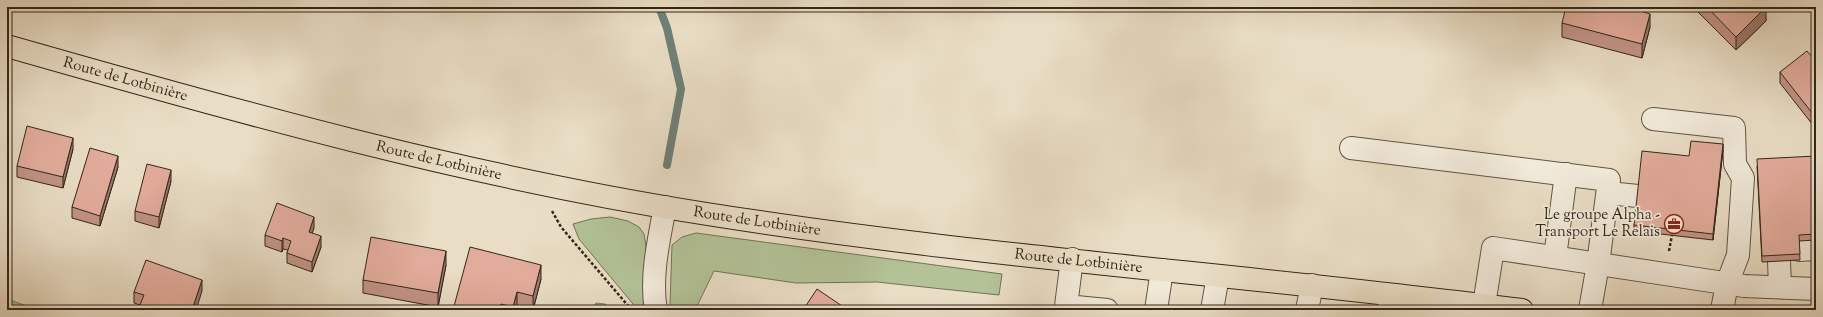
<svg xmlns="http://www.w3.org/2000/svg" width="1823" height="317" viewBox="0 0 1823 317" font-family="'Sorts Mill Goudy',serif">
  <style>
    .green { fill: #b3c297; stroke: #727458 }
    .water { fill: #97bbb6; stroke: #6f8078 }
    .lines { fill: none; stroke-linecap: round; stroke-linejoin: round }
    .stream { stroke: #6f8078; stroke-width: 8 }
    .minor-casing { stroke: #605445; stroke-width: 24 }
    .major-casing { stroke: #32271a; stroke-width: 24 }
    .path { stroke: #32271a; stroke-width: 2.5; stroke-dasharray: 3 2; stroke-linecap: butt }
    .minor { stroke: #f1e9d9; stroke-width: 22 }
    .major { stroke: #e9ddc5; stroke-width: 22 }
    .wall { fill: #c29486; stroke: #32271a }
    .shaded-wall { fill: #9e786d; stroke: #32271a }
    .building { fill: #e2ac9c; stroke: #32271a }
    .labels { text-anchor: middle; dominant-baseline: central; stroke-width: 3.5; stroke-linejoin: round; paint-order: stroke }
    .street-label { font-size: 15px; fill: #32271a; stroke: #f1e9d9 }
    .poi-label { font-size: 15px; fill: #32271a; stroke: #f1e9d9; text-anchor: end }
  </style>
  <rect width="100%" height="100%" fill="#e9ddc5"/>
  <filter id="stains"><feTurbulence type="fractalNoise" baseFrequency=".005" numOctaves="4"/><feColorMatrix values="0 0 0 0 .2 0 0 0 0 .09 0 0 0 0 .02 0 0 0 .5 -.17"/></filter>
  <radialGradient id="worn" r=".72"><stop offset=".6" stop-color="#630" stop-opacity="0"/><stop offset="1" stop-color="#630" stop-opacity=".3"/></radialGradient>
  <g class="green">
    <path d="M610 217 628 221 639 227 644 234 646 246 643 310H638L579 239 573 224 591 219Z"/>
    <path d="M696 233 1002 274 999 295 877 282 796 283 714 271 695 310H672L670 305 672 245 682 237Z"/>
  </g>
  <g class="water">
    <path d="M7 299 27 306 32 310H7Z"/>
    <path d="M596 303 605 304 612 310H591Z"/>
  </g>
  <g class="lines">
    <path class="stream" d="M659 7 667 28 681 89 667 165"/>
    <g class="minor-casing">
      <g id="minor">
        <path d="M1653 119 1734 128 1735 164 1743 178 1738 255 1727 284 1722 310"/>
        <path d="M1351 148 1609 180 1598 264 1590 310"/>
        <path d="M1608 193 1638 196"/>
        <path d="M1799 250 1816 249"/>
        <path d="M1555 257 1566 174"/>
        <path d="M1072 259 1066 306 1107 310"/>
        <path d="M1779 261 1780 287"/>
        <path d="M1484 305 1493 248 1744 286 1816 289"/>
        <path d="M656 310C650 277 659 239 665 207"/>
        <path d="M1156 310 1162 270"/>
        <path d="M1212 310 1218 276"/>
        <path d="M1307 310 1312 285"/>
        <path d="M1389 310 1391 295"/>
      </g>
    </g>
    <g class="major-casing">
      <g id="major">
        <path id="s1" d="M7 46C238 112 470 177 707 214 977 257 1251 275 1522 310"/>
      </g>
    </g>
    <g class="path">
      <path d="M552 211 561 227 630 308"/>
      <path d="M1669 251 1672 235"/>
    </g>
    <use href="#minor" class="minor"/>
    <use href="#major" class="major"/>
  </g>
  <g class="wall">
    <path d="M1633 7V9L1650 27 1642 58 1562 37V23Z"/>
    <path d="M1693 7H1765L1766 21 1736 50Z"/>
    <path d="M1816 62V129L1780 83V72Z"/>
    <path d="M73 149 63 188 17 177V166Z"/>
    <path d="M1723 150 1713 240 1634 231V225L1689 156Z"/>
    <path d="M1816 156V240L1799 241 1800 260 1762 262 1757 166Z"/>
    <path d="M118 167 100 226 72 218V207Z"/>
    <path d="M171 181 159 228 135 221V211Z"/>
    <path d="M314 228 312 233 321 247 312 272 287 263V253L288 250 283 249 282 252 265 246V235Z"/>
    <path d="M446 265 438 307 363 293V280Z"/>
    <path d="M541 279 533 310 517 306 516 310H453Z"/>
    <path d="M202 291 140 305 134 303V292Z"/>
  </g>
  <g class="shaded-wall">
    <path d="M1766 7V21L1736 50V37Z"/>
    <path d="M1650 14V27L1642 58V44Z"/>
    <path d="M73 138V149L63 188V177Z"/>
    <path d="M1723 144V150L1713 240V234Z"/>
    <path d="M118 156V167L100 226V216Z"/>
    <path d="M171 170V181L159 228V217Z"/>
    <path d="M314 217V228L309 242V232Z"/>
    <path d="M321 236V247L312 272V262Z"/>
    <path d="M283 238V249L282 252V241Z"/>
    <path d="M446 251V265L438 307V293Z"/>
    <path d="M541 265V279L533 310V296Z"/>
    <path d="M202 280V291L196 310H192Z"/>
    <path d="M517 292V306L516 310H513V307Z"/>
  </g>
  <g class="building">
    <path d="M1566 7H1631V8L1650 14 1642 44 1562 23Z"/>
    <path d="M1707 7H1766L1736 37Z"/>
    <path d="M1807 51 1816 62V118L1780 72Z"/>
    <path d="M27 126 73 138 63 177 17 166Z"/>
    <path d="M1691 141 1723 144 1713 234 1634 225 1642 151 1689 156Z"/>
    <path d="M90 148 118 156 100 216 72 207Z"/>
    <path d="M1816 156V234L1799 235 1800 254 1762 256 1757 159Z"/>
    <path d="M147 164 171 170 159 217 135 211Z"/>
    <path d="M277 203 314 217 309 232 321 236 312 262 287 253 291 241 283 238 282 241 265 235Z"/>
    <path d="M371 237 446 251 438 293 363 280Z"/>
    <path d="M470 247 541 265 533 296 517 292 513 307 501 304 499 310H453Z"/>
    <path d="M146 260 202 280 192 310H138L144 295 134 292Z"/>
    <path d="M817 289 848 310H803Z"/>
  </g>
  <defs>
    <g id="office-ring" transform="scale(1)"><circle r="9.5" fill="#f1e9d9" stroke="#8f2418" stroke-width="1.5"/><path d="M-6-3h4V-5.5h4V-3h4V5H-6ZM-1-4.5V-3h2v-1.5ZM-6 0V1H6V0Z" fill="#8f2418"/></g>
  </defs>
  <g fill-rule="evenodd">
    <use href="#office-ring" x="1674" y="224"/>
  </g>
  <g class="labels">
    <g class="street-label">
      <text stroke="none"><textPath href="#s1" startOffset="123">Route de Lotbinière</textPath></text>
      <text stroke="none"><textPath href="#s1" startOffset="447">Route de Lotbinière</textPath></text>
      <text stroke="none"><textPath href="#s1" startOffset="771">Route de Lotbinière</textPath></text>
      <text stroke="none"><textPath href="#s1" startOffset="1095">Route de Lotbinière</textPath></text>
    </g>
    <g class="poi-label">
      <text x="1660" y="215">Le groupe Alpha -<tspan x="1660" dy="17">Transport Le Relais</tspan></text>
    </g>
  </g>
  <rect width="1823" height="317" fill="none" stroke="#e9ddc5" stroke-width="24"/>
  <rect x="8" y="8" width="1807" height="301" fill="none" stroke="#32271a" stroke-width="2"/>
  <rect x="12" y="12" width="1799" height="293" fill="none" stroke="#32271a"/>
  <rect width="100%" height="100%" filter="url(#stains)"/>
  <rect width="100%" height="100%" fill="url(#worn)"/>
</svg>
